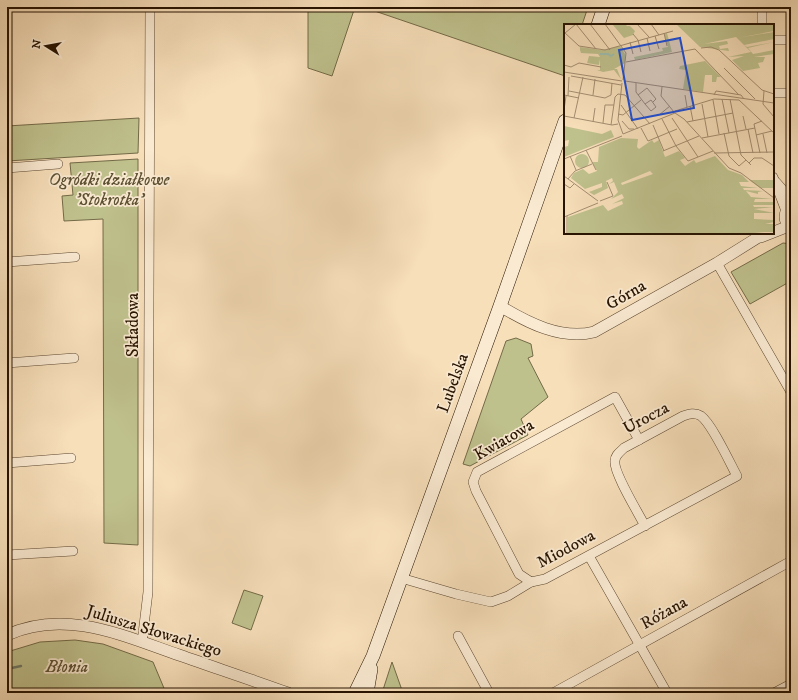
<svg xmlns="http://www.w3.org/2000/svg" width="798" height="700" viewBox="0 0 798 700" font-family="'IM FELL DW Pica',serif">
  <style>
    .green { fill: #bfc18d; stroke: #736a47 }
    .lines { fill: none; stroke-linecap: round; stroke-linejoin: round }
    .stream { stroke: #6e7968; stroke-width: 2.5 }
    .minor-casing { stroke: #5b462f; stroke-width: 10 }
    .tertiary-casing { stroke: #5b462f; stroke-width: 12 }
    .secondary-casing { stroke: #271301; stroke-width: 14 }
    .minor { stroke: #faead2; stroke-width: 9 }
    .tertiary { stroke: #faead2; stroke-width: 11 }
    .secondary { stroke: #faead2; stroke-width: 13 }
    .labels { text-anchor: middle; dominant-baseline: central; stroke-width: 3.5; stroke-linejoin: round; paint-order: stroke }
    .park-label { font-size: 17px; font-style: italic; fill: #5c5032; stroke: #faead2 }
    .street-label { font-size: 17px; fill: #271301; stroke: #faead2 }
    .inset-river { fill: none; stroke: #9dbdad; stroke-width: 2 }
    .inset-road { fill: none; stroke: #a48d70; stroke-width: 1 }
    .view { fill: #1d4ed8; fill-opacity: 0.15; stroke: #1d4ed8; stroke-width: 2 }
    .inset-edge { fill: none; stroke: #271301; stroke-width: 2 }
  </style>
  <rect width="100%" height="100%" fill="#f7dfba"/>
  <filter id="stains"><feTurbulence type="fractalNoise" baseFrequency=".005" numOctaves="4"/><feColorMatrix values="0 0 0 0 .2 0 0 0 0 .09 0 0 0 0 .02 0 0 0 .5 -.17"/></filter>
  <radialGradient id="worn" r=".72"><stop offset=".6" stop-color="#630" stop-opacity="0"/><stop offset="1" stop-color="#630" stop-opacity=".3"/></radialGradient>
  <g class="green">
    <path d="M308 7H355L332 76 308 68Z"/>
    <path d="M363 7H588L582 25H565V76Z"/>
    <path d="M139 118 138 153 7 161V126Z"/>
    <path d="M138 159V545L104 543 103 219 64 221 62 196 73 195 70 163Z"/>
    <path d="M783 243 791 244V281L750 304 731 272Z"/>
    <path d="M516 338 531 344 533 356 528 358 548 397 521 419 528 435 470 466 463 464 506 341Z"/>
    <path d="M244 590 263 596 251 630 232 623Z"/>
    <path d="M75 640 103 644 153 662 166 693H7V652L40 642Z"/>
    <path d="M392 662 403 693H382Z"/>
  </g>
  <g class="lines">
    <g class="stream">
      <path d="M7 669 21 666"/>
      <path d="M7 691 8 693"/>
    </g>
    <g class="minor-casing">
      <g id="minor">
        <path d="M762 25V7"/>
        <path d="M773 40H791"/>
        <path d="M773 93H791"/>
        <path d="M7 168 58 164"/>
        <path d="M773 177 786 211"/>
        <path d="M776 182 791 199"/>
        <path d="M7 262 75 257"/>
        <path d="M717 263 791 392"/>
        <path d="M7 363 74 358"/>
        <path d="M7 463 71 458"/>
        <path d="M7 555 73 551"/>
        <path d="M589 556 667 693"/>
        <path d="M401 578 456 594 491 602 508 596 531 582 545 579 737 476C730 463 712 424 701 416 695 412 689 414 683 416L624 448C620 452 615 455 615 461 613 472 639 514 645 526"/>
        <path d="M531 582 519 574 476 491 473 482 477 472 615 397 639 440"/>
        <path d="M458 636 489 693"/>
        <path d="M142 642 148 592 150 7"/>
        <path d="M553 693 791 561"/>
        <path d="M774 693 791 684"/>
      </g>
    </g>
    <g class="tertiary-casing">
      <g id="tertiary">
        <path d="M791 207C783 212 783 221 791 227"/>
        <path d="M761 237 789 226"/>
        <path d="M500 306C528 323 561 340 594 332L717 263 765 233"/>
        <path d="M7 635C65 608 124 636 179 655 216 668 252 680 288 693"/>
      </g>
    </g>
    <g class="secondary-casing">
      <g id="secondary">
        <path d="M598 25 604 7"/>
        <path d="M355 693 373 656 500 306 565 121"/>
        <path d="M367 693 371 669"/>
      </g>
    </g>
    <use href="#minor" class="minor"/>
    <use href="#tertiary" class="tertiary"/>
    <use href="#secondary" class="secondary"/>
  </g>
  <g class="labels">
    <g class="park-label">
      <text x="109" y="180">Ogródki działkowe<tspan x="109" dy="20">'Stokrotka'</tspan></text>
      <text x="67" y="667">Błonia</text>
    </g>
    <g class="street-label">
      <text transform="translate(626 295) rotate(-30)">Górna</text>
      <text transform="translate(133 325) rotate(-90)">Składowa</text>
      <text transform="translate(453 383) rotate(-70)">Lubelska</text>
      <text transform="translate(646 418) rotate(-28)">Urocza</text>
      <text transform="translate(504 440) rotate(-30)">Kwiatowa</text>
      <text transform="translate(566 549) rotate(-28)">Miodowa</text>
      <text transform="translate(664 613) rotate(-29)">Różana</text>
      <text transform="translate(154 631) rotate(17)">Juliusza Słowackiego</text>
    </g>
  </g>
  <g transform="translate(564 24)">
    <rect width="210" height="210" fill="#f7dfba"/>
    <path d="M64 0 62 2H66L71 7 69 11 60 14 49 1ZM112 0H210V7L173 14 210 8V15L180 21 183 23 210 18 184 24 189 30 210 26V30L190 33H201L199 38 194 39 196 44 179 47 168 36 180 32 164 33 187 28 172 13 140 20 163 17 164 20 155 22 156 25 164 24 165 27 136 23ZM103 9 108 28 71 36 70 33 99 27 98 24 104 23 100 10ZM56 22 61 30V39L50 45H53L57 55 50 46 39 48 33 46H36V35L35 41 23 39 25 32 36 33 34 30 17 29 16 26V23L38 26ZM141 37 157 53H153L152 58H148V51H141L139 68 119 65 122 46 115 45 116 42ZM0 102 38 110 47 106 50 113 0 133V123L4 122 5 116 0 117ZM57 114 74 115 73 123 75 125 88 116 90 119 95 116 101 133 115 127 121 134 116 136 121 142 130 136 132 139 151 132 164 146 178 151 185 158H175L177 162 194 164H179L180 166 199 167 194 168V170L182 167 187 173 209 175H191L190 178H210V181H189L190 183H210L190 185 210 189H190V195L210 196V198L201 200H210V208H190L210 210H4V193L39 181 44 187 59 180 58 177 48 180 60 174 58 170 47 175 54 168 50 158 45 160 49 157 48 154 42 157 44 164 30 171 25 168 38 163V159L21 165 7 154 10 149 19 145 25 150 33 147 28 138H34L35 123ZM86 147 89 150 58 161 57 159ZM11 137a7 7 0 1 1 14 0a7 7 0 1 1-14 0ZM185 156H210V164H196Z" fill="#bfc18d" fill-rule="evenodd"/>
    <path class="inset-river" d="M36 30H44L47 32 50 30"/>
    <path class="inset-road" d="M12 0 32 25M26 0 46 26M41 0 62 29 59 56M73 0 85 13M87 0 95 11M0 8 15 22 41 26 109 7M1 9 12 0M100 9 103 22M69 10 74 16 77 28M91 12 95 25M83 14 86 27M66 18 69 30M137 24 147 23 155 26 198 66 210 70M62 38 131 25 175 71M0 41 7 43 15 39 37 43M160 44 191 75M0 48 58 57M7 52 57 61M61 57 210 79M58 59 54 96 59 110M72 59V68L81 80 87 87 92 83 87 76 81 80M98 63 97 72 110 88M5 67 41 74 47 71 48 59M200 67 199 80 210 93M0 71 15 74M29 71 31 55M74 71 83 64 92 75 89 78M121 71 123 83M150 71 152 67 165 69 177 71 180 75M4 72 5 53M158 75 165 109M166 75 177 131 187 141M149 76 155 110M138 80 144 113M57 81 74 105M126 82 129 97M0 86 2 72M111 87 150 75 175 76 210 109M111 89 120 95 165 144 177 149 210 174M54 90 59 91 77 76M95 91 106 82M0 92 48 101 54 100M179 92 182 105M10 94 19 53M108 94 134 133M98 95 112 122 124 137 149 127M58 97 65 105H70M29 98 31 84M123 98 169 89M39 99 41 81H50M47 101 51 73 54 70 61 71 86 100M89 101 100 127M77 104 84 117 113 105M184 105 189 129M160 109 165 132 175 142 182 136M59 110 111 89M199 110 203 129M192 111 208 107M138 114 191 104M22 126 32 146M99 127 135 112M150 129 210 128M196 129 190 100 198 97M6 132 12 146M0 135 58 112M185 139 190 134H198L210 142M0 152 34 177M4 155 11 147 28 140M0 160 6 164 10 160M36 177 49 172 43 158M0 193 34 179M3 210V192"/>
    <path class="view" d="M116 14 130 84 68 96 55 26Z"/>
    <rect width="210" height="210" class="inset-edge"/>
  </g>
  <rect width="798" height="700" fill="none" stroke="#f7dfba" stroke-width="24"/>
  <rect x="8" y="8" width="782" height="684" fill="none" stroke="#271301" stroke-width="2"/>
  <rect x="12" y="12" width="774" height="676" fill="none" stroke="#271301"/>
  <g transform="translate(46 46) rotate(281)" stroke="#faead2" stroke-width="3" paint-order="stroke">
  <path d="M0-3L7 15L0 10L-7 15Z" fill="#271301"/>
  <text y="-6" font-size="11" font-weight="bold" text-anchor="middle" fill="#271301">N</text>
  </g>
  <rect width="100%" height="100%" filter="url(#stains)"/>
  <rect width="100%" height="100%" fill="url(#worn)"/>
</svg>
